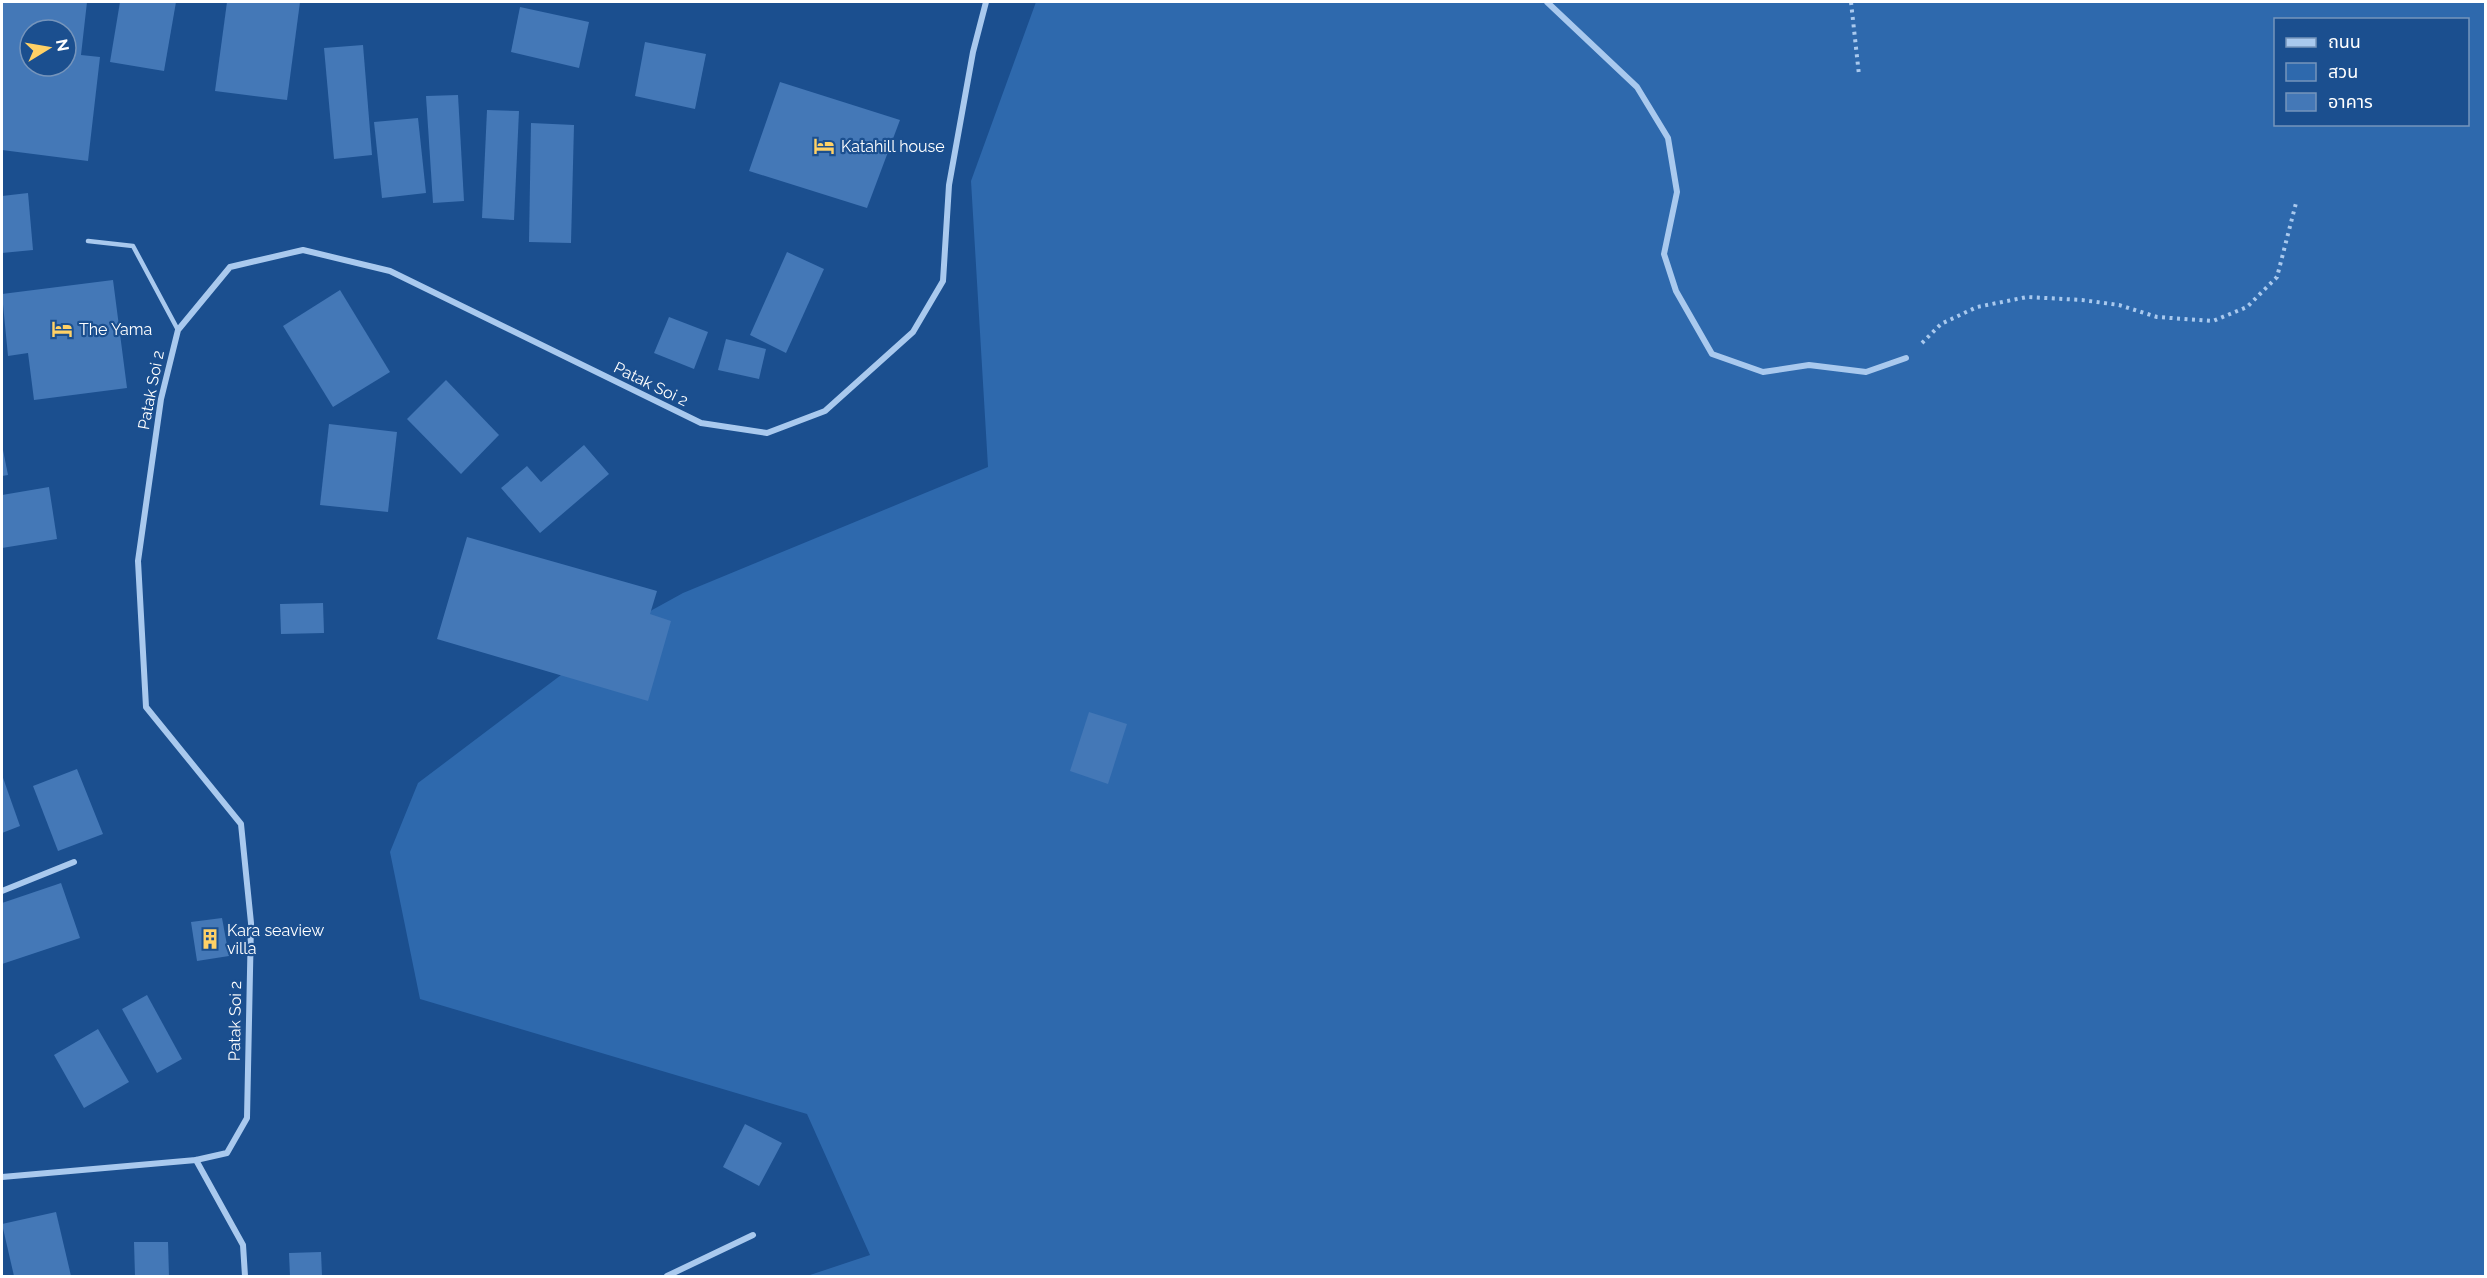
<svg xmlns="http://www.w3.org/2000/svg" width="2487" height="1278" viewBox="0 0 2487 1278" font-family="Raleway,'Noto Sans Thai',sans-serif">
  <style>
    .green { fill: #2e69ad; fill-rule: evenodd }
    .building { fill: #4478b7; fill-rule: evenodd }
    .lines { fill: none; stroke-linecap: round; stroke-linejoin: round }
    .path { stroke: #a9c9ee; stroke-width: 4; stroke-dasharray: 3 4.5; stroke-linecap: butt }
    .service { stroke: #a9c9ee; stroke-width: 4.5 }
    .minor { stroke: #a9c9ee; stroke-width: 6 }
    .labels { text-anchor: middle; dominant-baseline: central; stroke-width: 4.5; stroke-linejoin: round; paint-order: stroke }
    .poi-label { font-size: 16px; fill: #fff; stroke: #1b4f8f; text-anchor: start }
    .street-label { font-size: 16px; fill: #fff; stroke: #1b4f8f }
  </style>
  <rect width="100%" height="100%" fill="#1b4f8f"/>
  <path class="green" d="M1036 2H2485V1276H807L870 1255 807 1114 420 999 390 852 418 783 634 620 683 593 988 467 971 181ZM2276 20H2468V124H2276Z"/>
  <g class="building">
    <path d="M2 2H87L81 55 100 57 88 161 2 150ZM30 30H66V66H30Z"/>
    <path d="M120 2H176L164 71 110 62Z"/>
    <path d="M227 2H300L287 100 215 91Z"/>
    <path d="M520 7 589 22 579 68 511 52Z"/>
    <path d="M645 42 706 54 695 109 635 96Z"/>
    <path d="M363 45 372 155 334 159 324 48Z"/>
    <path d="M780 82 900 120 867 208 749 171Z"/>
    <path d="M458 95 464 201 433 203 426 96Z"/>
    <path d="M487 110 519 111 514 220 482 218Z"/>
    <path d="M418 118 426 193 382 198 374 122Z"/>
    <path d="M531 123 574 125 571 243 529 242Z"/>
    <path d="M28 193 33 250 2 253V196Z"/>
    <path d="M787 252 824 269 786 353 750 335Z"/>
    <path d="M113 280 127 388 34 400 28 353 8 356 2 294Z"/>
    <path d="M340 290 390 372 333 407 283 326Z"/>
    <path d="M669 317 708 332 694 369 654 353Z"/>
    <path d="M726 339 766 349 759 379 718 370Z"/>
    <path d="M446 380 499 435 461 474 407 419Z"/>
    <path d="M329 424 397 432 388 512 320 505Z"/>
    <path d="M2 445 8 475 2 476Z"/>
    <path d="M584 445 609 474 540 533 501 488 527 466 541 482Z"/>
    <path d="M49 487 57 539 2 548V495Z"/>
    <path d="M467 537 657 591 650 614 671 621 648 701 437 639Z"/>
    <path d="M323 603 324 633 281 634 280 604Z"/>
    <path d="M1089 712 1127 724 1108 784 1070 771Z"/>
    <path d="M77 769 103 834 58 851 33 786Z"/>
    <path d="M2 775 20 826 2 833Z"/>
    <path d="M61 883 80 938 2 964V903Z"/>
    <path d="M222 918 229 956 197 961 191 922Z"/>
    <path d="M147 995 182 1059 157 1073 122 1009Z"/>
    <path d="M98 1029 129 1082 84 1108 54 1055Z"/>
    <path d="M745 1124 782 1143 759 1186 723 1167Z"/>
    <path d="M56 1212 71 1276H14L2 1224Z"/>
    <path d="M134 1242H168L169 1276H135Z"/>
    <path d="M321 1252 322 1276H290L289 1253Z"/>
  </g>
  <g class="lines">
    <g class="path">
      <path d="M1851 2 1859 75"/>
      <path d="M1922 343 1941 324 1977 307 2027 297 2082 300 2119 305 2157 317 2213 321 2247 307 2277 277 2296 203"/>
    </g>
    <path class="service" d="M88 241 133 246 178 330"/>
    <g class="minor">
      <path d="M1547 2 1637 87 1668 138 1677 192 1664 254 1676 291 1712 354 1763 372 1809 365 1866 372 1906 358"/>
      <path d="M2 891 74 862"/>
      <path d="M196 1160 243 1245 245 1276"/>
      <path d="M2 1177 196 1160 227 1153 247 1118 251 923 241 824 146 707 138 561 161 399 178 330 230 267 303 250 390 271 701 423 767 433 825 411 913 332 943 281 949 185 973 52 986 2"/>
      <path d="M667 1276 753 1235"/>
    </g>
  </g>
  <defs>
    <g id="hotel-bare" transform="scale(1.62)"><path d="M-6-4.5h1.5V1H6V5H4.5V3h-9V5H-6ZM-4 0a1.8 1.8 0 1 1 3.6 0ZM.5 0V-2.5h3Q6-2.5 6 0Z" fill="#ffd166" stroke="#1b4f8f" stroke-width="2.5" paint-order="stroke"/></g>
    <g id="building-bare" transform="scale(1.62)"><path d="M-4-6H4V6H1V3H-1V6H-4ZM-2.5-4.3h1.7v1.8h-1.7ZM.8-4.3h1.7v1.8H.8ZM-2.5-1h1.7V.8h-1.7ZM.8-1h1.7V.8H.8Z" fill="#ffd166" stroke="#1b4f8f" stroke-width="2.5" paint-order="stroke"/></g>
  </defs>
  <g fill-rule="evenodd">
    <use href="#hotel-bare" x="824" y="146"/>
    <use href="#hotel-bare" x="62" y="329"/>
    <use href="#building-bare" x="210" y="939"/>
  </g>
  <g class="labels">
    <g class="poi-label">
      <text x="841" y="146">Katahill house</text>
      <text x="79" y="329">The Yama</text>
      <text x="227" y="930">Kara seaview<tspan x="227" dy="18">villa</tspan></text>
    </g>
    <g class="street-label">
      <text transform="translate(651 384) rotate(26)">Patak Soi 2</text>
      <text transform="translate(151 390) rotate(-79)">Patak Soi 2</text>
      <text transform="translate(235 1021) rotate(-89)">Patak Soi 2</text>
    </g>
  </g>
  <rect width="2487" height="1278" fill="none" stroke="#ffffff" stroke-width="6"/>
  <rect x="2274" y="18" width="195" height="108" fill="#1b4f8f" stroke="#7695bc" stroke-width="1.5"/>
  <rect x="2286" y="38" width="30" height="9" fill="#a9c9ee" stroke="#7695bc" stroke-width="1.5"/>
  <text x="2328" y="48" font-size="18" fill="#ffffff">ถนน</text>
  <rect x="2286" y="63" width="30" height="18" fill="#2e69ad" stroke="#7695bc" stroke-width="1.5"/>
  <text x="2328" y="78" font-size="18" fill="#ffffff">สวน</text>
  <rect x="2286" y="93" width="30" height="18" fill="#4478b7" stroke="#7695bc" stroke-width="1.5"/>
  <text x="2328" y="108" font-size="18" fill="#ffffff">อาคาร</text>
  <g transform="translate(48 48) rotate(79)"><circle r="28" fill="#1b4f8f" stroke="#7695bc" stroke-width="1.5"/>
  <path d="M0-4.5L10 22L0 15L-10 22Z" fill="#ffd166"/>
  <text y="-9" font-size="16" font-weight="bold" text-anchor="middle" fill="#ffffff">N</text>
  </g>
</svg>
